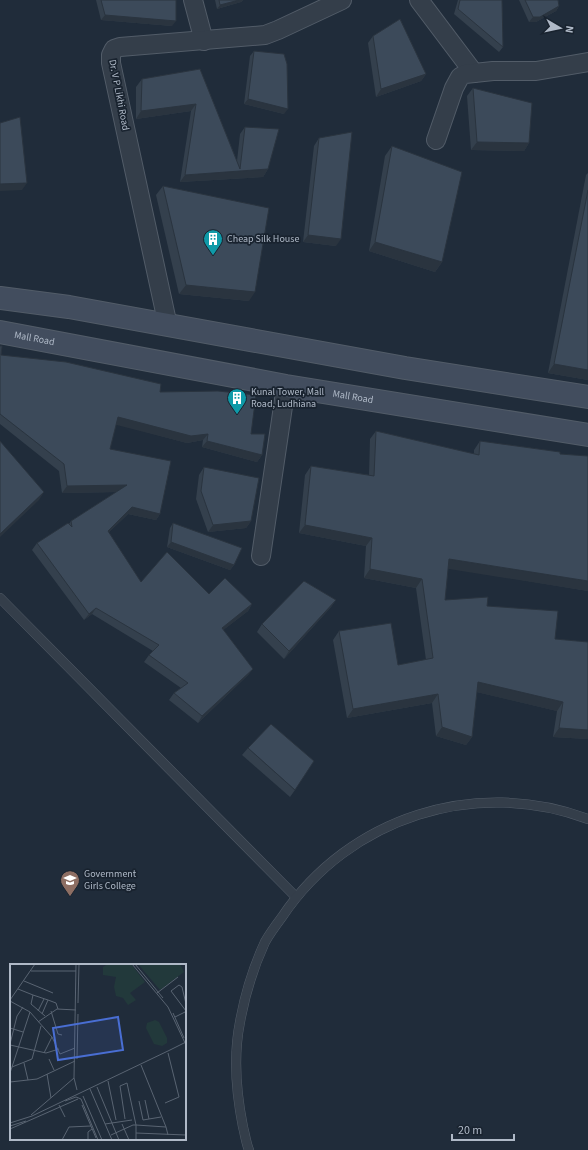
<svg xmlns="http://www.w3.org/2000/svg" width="588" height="1150" viewBox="0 0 588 1150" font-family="'Source Sans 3',sans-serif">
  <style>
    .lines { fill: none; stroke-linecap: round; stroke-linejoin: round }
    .lane-casing { stroke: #525c68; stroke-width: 10 }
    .street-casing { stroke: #525c68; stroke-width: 20 }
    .secondary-casing { stroke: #525c68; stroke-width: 24 }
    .lane { stroke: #343e4a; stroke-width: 9 }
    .street { stroke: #343e4a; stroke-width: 18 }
    .secondary { stroke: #424d5e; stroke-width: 22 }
    .wall { fill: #34404d }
    .shaded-wall { fill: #2a343f }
    .building { fill: #3c4a5a; stroke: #2a343f }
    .labels { text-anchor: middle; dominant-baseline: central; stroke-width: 3.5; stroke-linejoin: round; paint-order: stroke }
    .street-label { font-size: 10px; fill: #afb9c7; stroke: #19232f }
    .poi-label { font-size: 10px; fill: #afb9c7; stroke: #19232f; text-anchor: start }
    .inset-road { fill: none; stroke: #596472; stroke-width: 1 }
    .view { fill: #496ed3; fill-opacity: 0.15; stroke: #496ed3; stroke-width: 2 }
    .inset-edge { fill: none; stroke: #afb9c7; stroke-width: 2 }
  </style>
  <rect width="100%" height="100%" fill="#202c3a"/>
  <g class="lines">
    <g class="lane-casing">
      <g id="lane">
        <path d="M0 598 295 896"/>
        <path d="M249 1150C246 1143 245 1134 243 1127 236 1092 233 1057 240 1022 245 994 253 968 265 942 270 933 276 925 282 917 349 817 476 777 588 819"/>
      </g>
    </g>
    <g class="street-casing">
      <g id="street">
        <path d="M193 0 204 41"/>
        <path d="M419 0 474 73"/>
        <path d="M436 140 454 88 460 77 465 74 493 71H536L588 62"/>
        <path d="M168 326 111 63V55L114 49 120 47 265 35 278 30 342 0"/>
        <path d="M261 556 286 386"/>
      </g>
    </g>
    <g class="secondary-casing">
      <g id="secondary">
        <path d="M0 298 69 307 405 368 588 397"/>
        <path id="s1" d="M0 332 286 386 588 435"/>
      </g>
    </g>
    <use href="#lane" class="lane"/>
    <use href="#street" class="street"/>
    <use href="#secondary" class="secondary"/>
  </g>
  <g class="wall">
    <path d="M96 0H176L172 26 101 20Z"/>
    <path d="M215 0H243L241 2 217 9Z"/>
    <path d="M458 0H502L503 47 499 52 454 14Z"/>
    <path d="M519 0H558L559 6 556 11 536 22H529Z"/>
    <path d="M373 36 426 74 421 81 376 97 368 43Z"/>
    <path d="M254 51 284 114 244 104 250 56Z"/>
    <path d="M200 69 237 161 240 134 245 127 268 169 263 177 180 182 191 111 136 119V87L142 79Z"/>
    <path d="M473 88 529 143 524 151 471 150 467 96Z"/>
    <path d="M319 138 336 246 303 242 314 146Z"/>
    <path d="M392 146 442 262 435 272 369 251 385 156Z"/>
    <path d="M588 173V380L548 373 586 175Z"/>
    <path d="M163 186 249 301 179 294 156 195Z"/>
    <path d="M0 346 1 355 160 392 251 434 262 455 257 462 202 447 203 440 187 443 116 424 110 449 160 514 156 520 128 514 108 533 141 582 209 594 252 604 248 611 223 630 253 669 248 675 198 723 169 700 174 693 181 688 144 662 149 655 153 651 92 614 84 620 32 550 37 543 69 524 71 521 116 492 62 493 59 471 0 424Z"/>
    <path d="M376 431 474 454V450L480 441 560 454 588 456V591L448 568 445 600 487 606 555 639 588 642V739L553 737 557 711 477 692 472 737 466 745 436 736 432 703 347 718 333 640 339 631 398 665 426 660 416 588 364 578 366 546 299 533 305 475 311 466 369 475 370 439Z"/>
    <path d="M204 467 251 521 246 528 208 532 196 499 199 475Z"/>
    <path d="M173 523 234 565 230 570 167 547 170 528Z"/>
    <path d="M336 600 331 607 284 659 257 632 262 624Z"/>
    <path d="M248 748 295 790 290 797 242 755Z"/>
  </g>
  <g class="shaded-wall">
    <path d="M239 0H243L241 2 217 9 220 5Z"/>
    <path d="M559 6 556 11 536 22H529L533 17Z"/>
    <path d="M105 15 176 21 172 26 101 20Z"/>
    <path d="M426 74 421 81 376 97 381 89Z"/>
    <path d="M248 99 288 109 284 114 244 104Z"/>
    <path d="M196 104 191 111 136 119 141 111Z"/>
    <path d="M477 142 529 143 524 151 471 150Z"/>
    <path d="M268 169 263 177 180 182 185 175Z"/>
    <path d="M27 183 22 190 0 191V184Z"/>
    <path d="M308 235 341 239 336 246 303 242Z"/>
    <path d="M375 242 442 262 435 272 369 251Z"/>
    <path d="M186 285 255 292 249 301 179 294Z"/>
    <path d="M554 364 588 370V380L548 373Z"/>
    <path d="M118 417 208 434 203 440 187 443 113 424Z"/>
    <path d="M207 441 262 455 257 462 202 447Z"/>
    <path d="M127 485 122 492 62 493 67 486Z"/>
    <path d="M44 492 39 500 0 537V534Z"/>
    <path d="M132 507 160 514 156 520 128 514 103 538 108 531Z"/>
    <path d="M251 521 246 528 208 532 213 525Z"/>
    <path d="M305 525 372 538 366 546 299 533Z"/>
    <path d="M171 542 234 565 230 570 167 547Z"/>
    <path d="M449 559 588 581V591L443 568Z"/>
    <path d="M370 569 422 579 416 588 364 578Z"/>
    <path d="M336 600 331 607 284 659 289 651Z"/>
    <path d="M252 604 248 611 217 635 222 628Z"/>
    <path d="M96 608 92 614 84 620 89 614Z"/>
    <path d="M253 669 248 675 198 723 202 716Z"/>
    <path d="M478 682 563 702 557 711 472 691Z"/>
    <path d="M438 694 432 703 347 718 353 709Z"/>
    <path d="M442 727 472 737 466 745 436 736Z"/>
    <path d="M559 728 588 730V739L553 737Z"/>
  </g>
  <g class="building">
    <path d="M101 0H176V21L105 15Z"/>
    <path d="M219 0H239L220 5Z"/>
    <path d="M460 0H502L503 47 458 9Z"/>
    <path d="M525 0H558L559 6 540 17H533Z"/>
    <path d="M400 19 426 74 381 89 373 36Z"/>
    <path d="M254 51 284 54 287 64 288 109 248 99Z"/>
    <path d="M200 69 240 169 245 127 279 129 268 169 185 175 196 104 141 111 142 79Z"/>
    <path d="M473 88 532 103 529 143 477 142Z"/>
    <path d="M20 117 27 183 0 184V123Z"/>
    <path d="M352 132 341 239 308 235 319 138Z"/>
    <path d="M392 146 462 172 442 262 375 242Z"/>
    <path d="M163 186 269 208 255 292 186 285Z"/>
    <path d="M588 190V370L554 364Z"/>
    <path d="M0 346H2L1 355 66 362 161 384 160 392 218 391 256 395 251 434H265L262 455 207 441 208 434 191 436 118 417 110 449 171 461 160 514 132 507 108 531 141 582 167 552 209 594 225 578 252 604 222 628 253 669 202 716 174 693 188 683 149 655 159 645 96 608 89 614 37 543 68 523 72 527 71 521 127 485 67 486 64 464 0 414Z"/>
    <path d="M376 431 479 455 480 441 560 452V454L588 456V581L449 559 445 600 488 597 487 606 558 611 555 639 588 642V730L559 728 563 702 478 682 472 737 442 727 438 694 353 709 339 631 391 623 398 665 433 658 422 579 370 569 372 538 305 525 311 466 374 476Z"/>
    <path d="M0 441 44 492 0 534Z"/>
    <path d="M204 467 259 478 251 521 213 525 201 491Z"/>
    <path d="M173 523 242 548 234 565 171 542Z"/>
    <path d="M304 581 336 600 289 651 262 624Z"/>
    <path d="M271 724 314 761 295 790 248 748Z"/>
  </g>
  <defs>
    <g id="building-pin" transform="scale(1)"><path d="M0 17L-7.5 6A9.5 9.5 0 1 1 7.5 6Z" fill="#0f9aa8" stroke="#19232f"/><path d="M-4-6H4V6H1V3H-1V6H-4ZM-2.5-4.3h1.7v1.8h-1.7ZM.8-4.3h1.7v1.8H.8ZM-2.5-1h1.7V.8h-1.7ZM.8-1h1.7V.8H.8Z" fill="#fff"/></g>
    <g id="university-pin" transform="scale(1)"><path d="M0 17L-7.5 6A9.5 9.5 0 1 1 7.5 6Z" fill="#8d6e63" stroke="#19232f"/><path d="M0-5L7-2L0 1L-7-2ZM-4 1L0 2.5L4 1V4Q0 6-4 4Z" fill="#fff"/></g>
  </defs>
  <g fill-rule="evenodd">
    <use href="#building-pin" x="213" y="239"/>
    <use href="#building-pin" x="237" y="398"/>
    <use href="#university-pin" x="70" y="880"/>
  </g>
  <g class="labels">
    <g class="street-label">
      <text transform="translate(119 95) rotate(79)">Dr. V P Likhi Road</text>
      <text stroke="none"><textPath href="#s1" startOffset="35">Mall Road</textPath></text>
      <text stroke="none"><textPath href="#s1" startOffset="359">Mall Road</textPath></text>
    </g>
    <g class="poi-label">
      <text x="227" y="239">Cheap Silk House</text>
      <text x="251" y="392">Kunal Tower, Mall<tspan x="251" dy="12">Road, Ludhiana</tspan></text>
      <text x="84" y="874">Government<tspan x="84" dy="12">Girls College</tspan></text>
    </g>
  </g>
  <g transform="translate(10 964)">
    <rect width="176" height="176" fill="#202c3a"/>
    <path d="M98 0H121L135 18 120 29 126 36 118 41 113 34 106 32 104 23 106 13 93 11V3ZM128 0H170L174 8 150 26ZM145 56 149 58 157 74V79L152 82 144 80 136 64 137 59Z" fill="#22393b"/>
    <path class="inset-road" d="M66 0 64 114 67 126M122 0 158 43 176 81M125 0 153 34M21 7H66M14 17 43 29M8 25 23 31 21 40 35 52M147 29 168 13M23 31 38 36 32 50M0 36 25 0M38 36 46 39 48 45M0 37 20 48 42 73 50 90 65 84M68 39 69 0M176 40 172 23 169 21 161 27 176 47M28 47 34 35M41 47 48 70 52 71M163 49 174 74M165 53 175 48 176 51M28 58 47 45 66 46M0 64 13 68M0 80 7 52 13 43M0 81 36 89 49 85M160 86 176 78M34 89 42 73M39 95 44 106M67 95 68 50M14 99 18 116M131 101 156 163M2 103 22 95 31 62M0 109 20 48M37 110 41 134M98 117 106 156M0 118 27 115 65 97M87 123 109 176M80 125 102 176M73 132 92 176M135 136 139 155M55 137 66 133 71 135 88 176M129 137 133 156 151 153M155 139 169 133 158 89M49 141 55 153M72 141 86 174M21 151 64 114M115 155 110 122 117 119 126 161 156 163 158 171M0 159 22 152 160 86M95 160 122 156M112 160 119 176M0 162 16 157M0 165 68 135M101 171 123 161H126V169M52 176 59 163 81 162M78 176V168L82 165M126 176V169L176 171"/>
    <path class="view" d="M108 53 113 86 48 96 43 64Z"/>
    <rect width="176" height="176" class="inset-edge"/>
  </g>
  <g transform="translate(560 28) rotate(99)" stroke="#19232f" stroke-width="3" paint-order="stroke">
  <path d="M0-3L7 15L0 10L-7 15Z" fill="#afb9c7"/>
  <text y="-6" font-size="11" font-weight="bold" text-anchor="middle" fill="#afb9c7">N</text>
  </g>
  <path d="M452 1134v6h62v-6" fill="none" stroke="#afb9c7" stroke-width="2"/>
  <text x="458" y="1134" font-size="12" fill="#afb9c7" stroke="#19232f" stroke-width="3" paint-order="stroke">20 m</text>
</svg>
